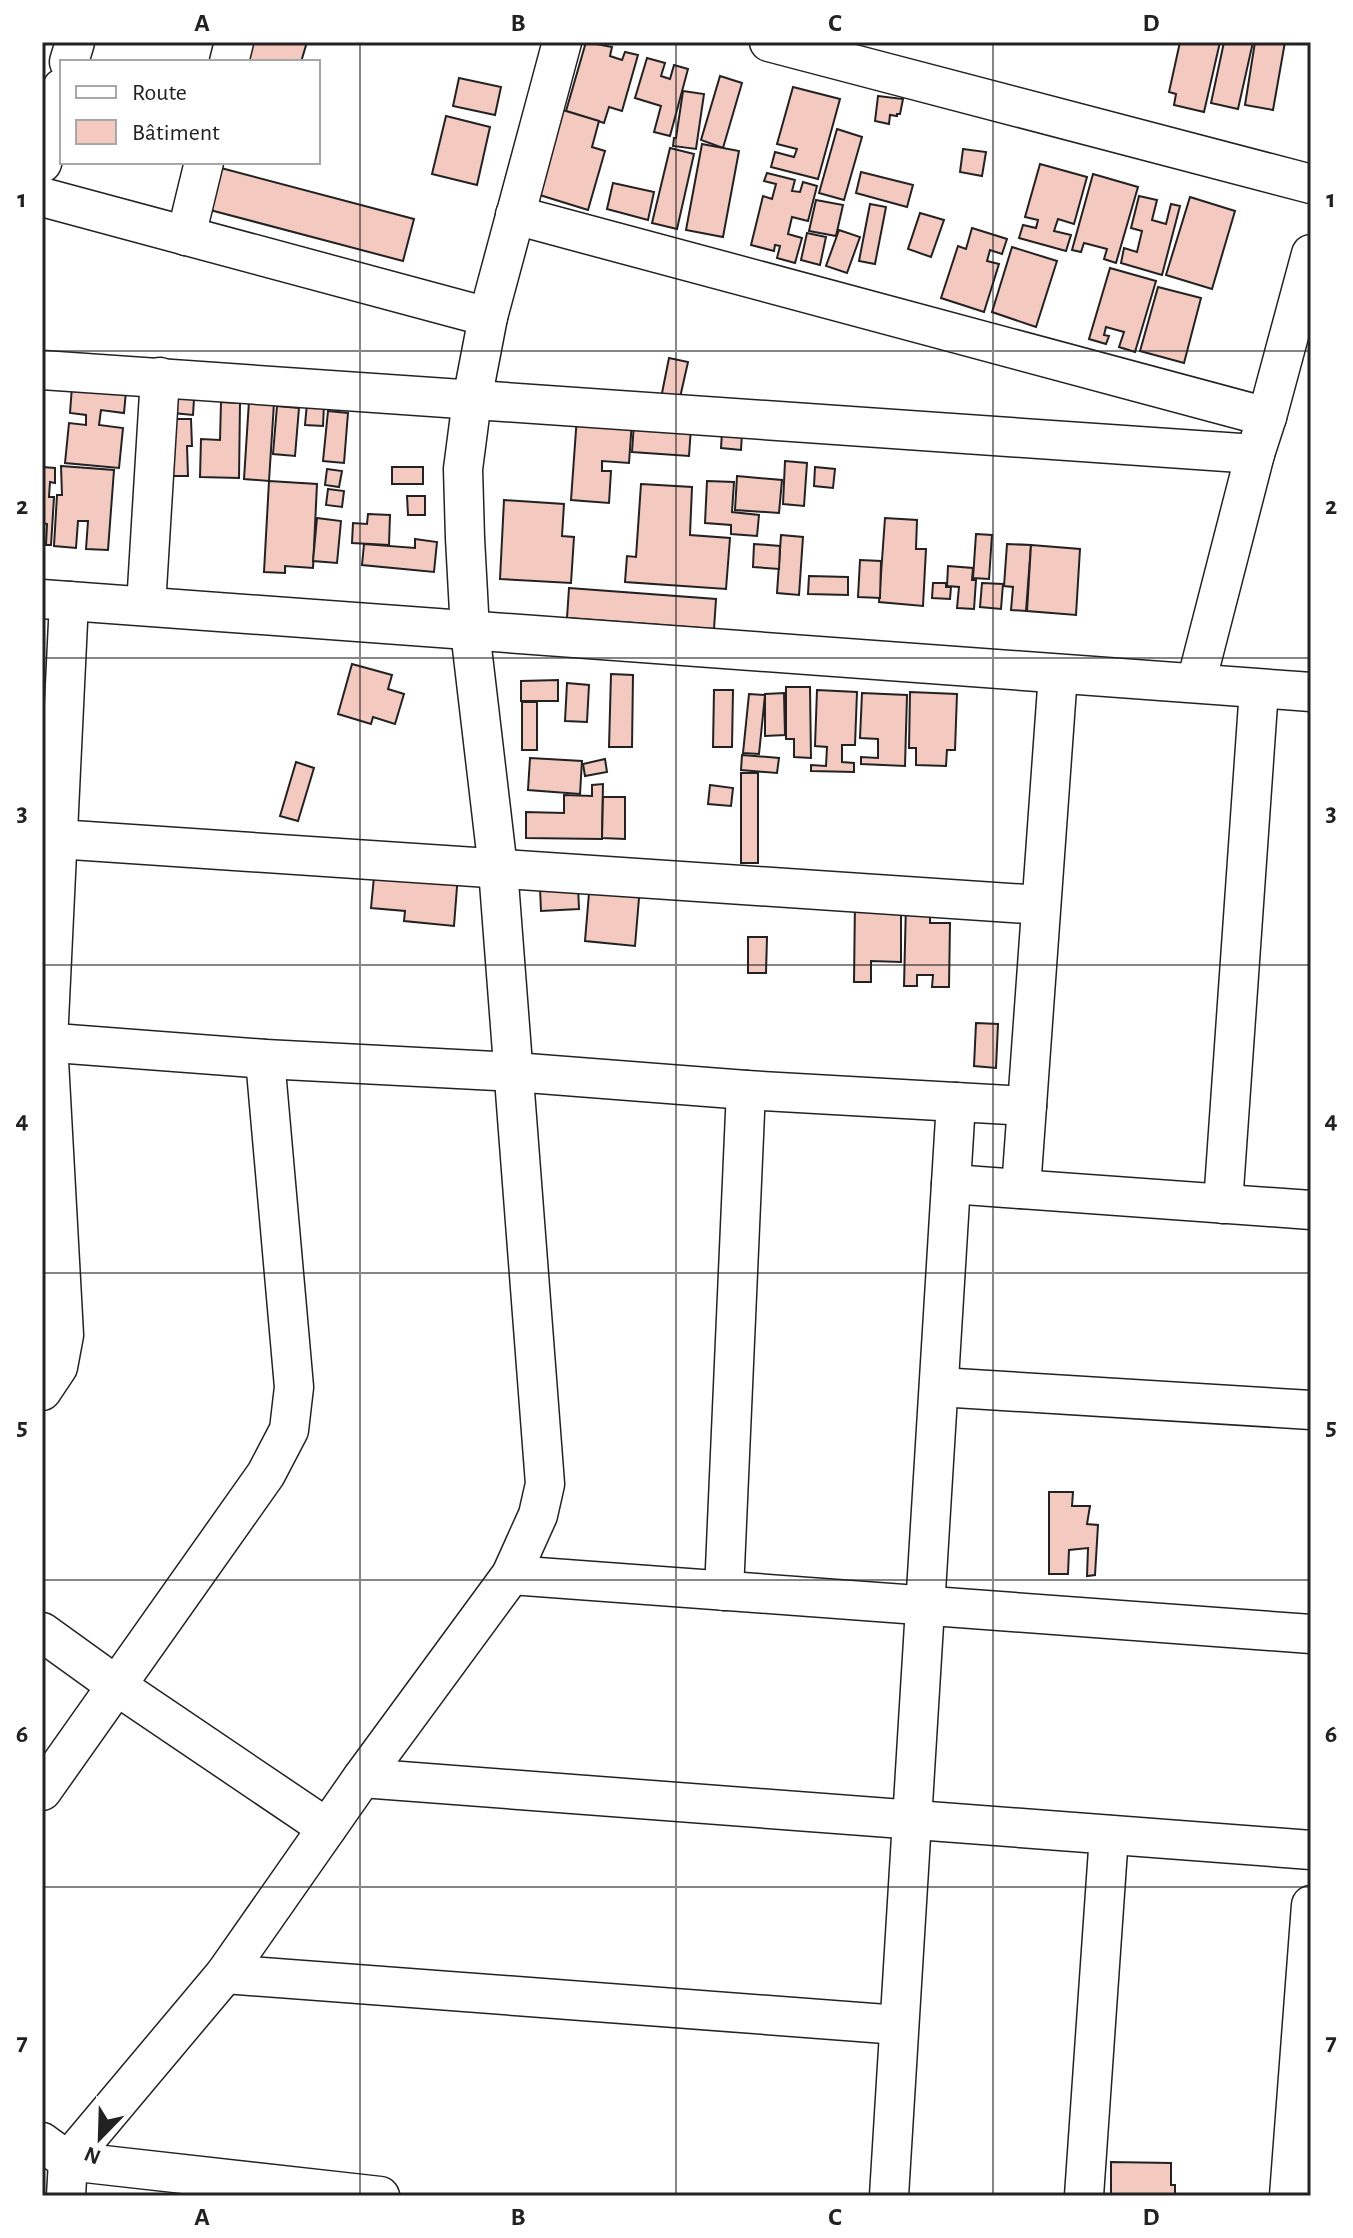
<svg xmlns="http://www.w3.org/2000/svg" width="1353" height="2238" viewBox="0 0 1353 2238" font-family="'Alegreya Sans',sans-serif">
  <style>
    .building { fill: #f3c9c0; stroke: #222; stroke-width: 2 }
    .lines { fill: none; stroke-linecap: round; stroke-linejoin: round }
    .minor-casing { stroke: #222; stroke-width: 41 }
    .minor { stroke: #fff; stroke-width: 38 }
    .grid { fill: none; stroke: #222; stroke-width: 2; stroke-opacity: 0.55 }
    .neatline { fill: none; stroke: #222; stroke-width: 3 }
    .grid-label { font-size: 26px; text-anchor: middle; font-weight: bold; fill: #222 }
  </style>
  <rect width="100%" height="100%" fill="#fff"/>
  <g class="building">
    <path d="M252 42H307L301 62H246Z"/>
    <path d="M586 42 612 47 610 56 622 60 625 52 638 55 622 111 609 107 604 123 566 111Z"/>
    <path d="M1180 42H1220L1204 112 1174 105 1176 94 1169 92Z"/>
    <path d="M1224 42H1253L1238 109 1211 103Z"/>
    <path d="M1255 42H1285L1273 110 1245 105Z"/>
    <path d="M647 58 665 63 661 76 670 79 674 65 688 69 670 136 654 132 661 106 635 98Z"/>
    <path d="M720 76 742 83 723 148 701 140Z"/>
    <path d="M459 78 501 87 495 115 453 106Z"/>
    <path d="M793 87 840 99 818 179 771 167 775 152 794 157 797 149 777 144Z"/>
    <path d="M683 91 704 94 696 149 673 146 674 138H676Z"/>
    <path d="M878 96 903 99 900 114H897V116L890 115 889 124 875 121Z"/>
    <path d="M556 108 599 121 592 147 605 151 588 210 530 192Z"/>
    <path d="M446 116 490 127 477 185 432 174Z"/>
    <path d="M837 129 862 137 844 200 819 193Z"/>
    <path d="M702 144 739 151 723 237 686 230Z"/>
    <path d="M670 148 694 154 677 229 652 223Z"/>
    <path d="M963 149 986 152 982 176 960 172Z"/>
    <path d="M1040 164 1087 177 1074 224 1058 219 1054 231 1071 235 1066 251 1019 238 1023 225 1036 228 1038 220 1025 217Z"/>
    <path d="M221 168 414 219 403 261 210 210Z"/>
    <path d="M861 172 913 185 907 207 856 193Z"/>
    <path d="M767 173 795 180 792 191 800 192 803 182 817 186 808 221 792 217 788 234 802 238 795 263 777 258 780 246 775 245 774 251 751 245 763 196 772 199 776 184 764 181Z"/>
    <path d="M1093 174 1138 187 1116 263 1104 259 1107 249 1084 243 1081 252 1072 250Z"/>
    <path d="M613 183 654 192 648 220 607 209Z"/>
    <path d="M1139 196 1157 200 1152 220 1166 224 1171 204 1180 206 1162 275 1121 263 1124 248 1137 252 1142 231 1131 228Z"/>
    <path d="M1190 197 1235 211 1212 289 1166 275Z"/>
    <path d="M816 200 843 205 836 236 809 231Z"/>
    <path d="M870 204 886 207 875 264 859 261Z"/>
    <path d="M920 213 944 220 931 257 908 249Z"/>
    <path d="M972 228 1007 239 1002 254 990 250 987 261 999 264 984 312 941 298 958 246 966 249Z"/>
    <path d="M839 230 860 237 847 273 826 266Z"/>
    <path d="M807 233 826 237 820 265 801 260Z"/>
    <path d="M1012 247 1057 261 1036 327 992 312Z"/>
    <path d="M1110 268 1156 281 1135 352 1119 347 1124 332 1106 327 1104 335 1109 336 1106 344 1089 339Z"/>
    <path d="M1158 287 1201 298 1184 363 1140 351Z"/>
    <path d="M669 358 688 362 679 402 661 398Z"/>
    <path d="M72 386 126 391 124 413 101 410 99 425 123 428 119 468 65 463 69 423 86 425V415L70 413Z"/>
    <path d="M174 398 194 399 193 415 173 413Z"/>
    <path d="M249 401 274 403 269 481 244 479Z"/>
    <path d="M221 402 240 403 239 478 200 477 201 439 220 440Z"/>
    <path d="M307 403 324 404 323 426 305 425Z"/>
    <path d="M277 406 299 408 295 456 273 454Z"/>
    <path d="M328 411 348 413 344 463 323 461Z"/>
    <path d="M577 416 632 421 629 463 602 461V471H611L609 503 571 500Z"/>
    <path d="M169 419H191L192 446H187L188 476H170Z"/>
    <path d="M634 423 691 427 689 456 632 452Z"/>
    <path d="M722 432 742 433 741 450 721 448Z"/>
    <path d="M785 461 807 463 804 506 783 504Z"/>
    <path d="M61 466 114 470 108 550 86 549 88 521H78L76 548 54 546 57 495H62Z"/>
    <path d="M42 467 55 468V483L50 482 49 497H54L51 545H46L47 524 42 523Z"/>
    <rect x="392" y="467" width="31" height="17"/>
    <path d="M815 467 835 469 833 488 814 486Z"/>
    <path d="M327 469 342 471 339 487 325 485Z"/>
    <path d="M737 476 782 480 779 513 735 510Z"/>
    <path d="M269 481 317 484 313 568 285 566V573L264 572Z"/>
    <path d="M707 481 734 482 732 512 759 515 757 536 731 534V525L705 523Z"/>
    <path d="M641 484 692 487 690 535 730 538 726 589 625 582 627 556 636 557Z"/>
    <path d="M328 489 344 491 342 507 326 505Z"/>
    <path d="M407 496H425V515H408Z"/>
    <path d="M504 500 564 504 562 536 574 537 571 583 500 579Z"/>
    <path d="M368 514 390 515 389 545 352 543 353 523 367 524Z"/>
    <path d="M317 518 341 521 337 563 313 561Z"/>
    <path d="M885 518 917 520 916 549H926L923 606 879 602Z"/>
    <path d="M976 534 992 535 989 579 973 578Z"/>
    <path d="M781 535 803 537 799 595 777 593Z"/>
    <path d="M415 539 437 542 434 572 362 565 364 544 415 548Z"/>
    <path d="M754 544 780 546 779 569 753 567Z"/>
    <path d="M1007 544 1031 545 1026 611 1011 610 1013 587 1004 586Z"/>
    <path d="M1031 545 1080 549 1076 615 1027 611Z"/>
    <path d="M860 560 881 561 880 598 858 597Z"/>
    <path d="M948 566 973 568 972 580H976L974 609 957 608 959 587 947 586Z"/>
    <path d="M809 576 848 577V595L808 594Z"/>
    <path d="M933 583H946V587H951L950 599 932 598Z"/>
    <path d="M982 583 1003 584 1001 609 980 607Z"/>
    <path d="M569 588 716 599 714 629 567 618Z"/>
    <path d="M352 664 392 675 388 689 404 694 395 724 373 717 371 724 338 714Z"/>
    <path d="M611 674 633 675 632 747H609Z"/>
    <path d="M558 680V701H521V681Z"/>
    <path d="M567 683 589 685 587 722 565 721Z"/>
    <path d="M786 687H810L811 758 794 757V739H786Z"/>
    <path d="M714 690H733L732 747H713Z"/>
    <path d="M817 690 857 692 855 745H842V762L854 763V772L811 771V765L826 766 827 747 815 746Z"/>
    <path d="M910 692 957 694 955 750H947L946 766 916 765V748H909Z"/>
    <path d="M784 693 785 735 765 736V694Z"/>
    <path d="M862 693 907 695 905 766 861 764V757L878 758V739L860 738Z"/>
    <path d="M749 694 765 695 759 754 743 753Z"/>
    <rect x="522" y="702" width="15" height="48"/>
    <path d="M742 755 779 758 777 773 741 770Z"/>
    <path d="M530 758 582 761 580 794 528 790Z"/>
    <path d="M605 759 607 772 585 776 583 764Z"/>
    <path d="M296 762 314 768 298 821 280 816Z"/>
    <rect x="741" y="773" width="17" height="90"/>
    <path d="M603 784 602 839 526 838V812L564 813V795L592 796V785Z"/>
    <path d="M710 785 733 788 731 806 708 804Z"/>
    <path d="M603 797H625V839L602 838Z"/>
    <path d="M375 866 458 874 454 926 404 921 405 911 371 908Z"/>
    <path d="M590 881 640 886 635 946 585 941Z"/>
    <path d="M578 886 579 909 541 911 540 888Z"/>
    <path d="M855 900 901 901V962L871 961V982H854Z"/>
    <path d="M906 903H930V923H950L949 987H932L933 975H917V986H904Z"/>
    <path d="M748 937H767L766 973H748Z"/>
    <path d="M976 1023 998 1024 996 1068 974 1066Z"/>
    <path d="M1049 1492H1073L1072 1506H1090L1087 1524 1098 1525 1095 1575 1087 1576 1088 1548 1069 1550 1068 1574H1049Z"/>
    <path d="M1111 2162 1171 2163V2185H1175V2196H1111Z"/>
  </g>
  <g class="lines">
    <g class="minor-casing">
      <g id="minor">
        <path d="M769 42 1311 184"/>
        <path d="M69 62 75 42"/>
        <path d="M229 62 234 42"/>
        <path d="M42 163 62 88"/>
        <path d="M42 197 488 317"/>
        <path d="M515 215 1267 417"/>
        <path d="M186 236 204 162"/>
        <path d="M42 370 1255 454"/>
        <path d="M42 599 1311 692"/>
        <path d="M146 606 160 377"/>
        <path d="M1196 683 1255 454 1267 417 1311 254"/>
        <path d="M42 838 1041 905"/>
        <path d="M42 1042 265 1059 514 1072 746 1090 1027 1106"/>
        <path d="M951 1184 1311 1210"/>
        <path d="M1021 1189 1058 674"/>
        <path d="M1223 1204 1259 689"/>
        <path d="M939 1387 1311 1410"/>
        <path d="M42 1391 58 1367 64 1335 48 1042 69 601"/>
        <path d="M511 1575 1311 1634"/>
        <path d="M724 1591 746 1090"/>
        <path d="M42 1632 117 1686 327 1828"/>
        <path d="M362 1778 1311 1850"/>
        <path d="M42 1791 266 1474 289 1430 294 1387 265 1059"/>
        <path d="M225 1974 899 2025"/>
        <path d="M42 2142 68 2161 380 2196"/>
        <path d="M66 2196 68 2161 225 1974 362 1778 511 1575 538 1515 545 1484 498 869 470 631 465 538 463 469 472 400 488 317 562 42"/>
        <path d="M889 2196 956 1102"/>
        <path d="M1084 2196 1109 1835"/>
        <path d="M1289 2196 1311 1905"/>
      </g>
    </g>
    <use href="#minor" class="minor"/>
  </g>
  <path class="grid" d="M360 42V2196M676 42V2196M993 42V2196M42 351H1311M42 658H1311M42 965H1311M42 1273H1311M42 1580H1311M42 1887H1311"/>
  <rect width="1353" height="2238" fill="none" stroke="#ffffff" stroke-width="88"/>
  <rect x="60" y="60" width="260" height="104" fill="#ffffff" stroke="#a7a7a7" stroke-width="2"/>
  <rect x="76" y="86" width="40" height="12" fill="#ffffff" stroke="#a7a7a7" stroke-width="2"/>
  <text x="132" y="100" font-size="24" fill="#222222">Route</text>
  <rect x="76" y="120" width="40" height="24" fill="#f3c9c0" stroke="#a7a7a7" stroke-width="2"/>
  <text x="132" y="140" font-size="24" fill="#222222">Bâtiment</text>
  <g transform="translate(100 2138) rotate(203)" stroke="#ffffff" stroke-width="6" paint-order="stroke">
  <path d="M0-6L14 30L0 20L-14 30Z" fill="#222222"/>
  <text y="-12" font-size="22" font-weight="bold" text-anchor="middle" fill="#222222">N</text>
  </g>
  <rect x="44" y="44" width="1265" height="2150" class="neatline"/>
  <g class="grid-label">
    <text x="202" y="31">A</text>
    <text x="518" y="31">B</text>
    <text x="835" y="31">C</text>
    <text x="1151" y="31">D</text>
    <text x="22" y="207">1</text>
    <text x="1331" y="207">1</text>
    <text x="22" y="514">2</text>
    <text x="1331" y="514">2</text>
    <text x="22" y="821">3</text>
    <text x="1331" y="821">3</text>
    <text x="22" y="1128">4</text>
    <text x="1331" y="1128">4</text>
    <text x="22" y="1435">5</text>
    <text x="1331" y="1435">5</text>
    <text x="22" y="1742">6</text>
    <text x="1331" y="1742">6</text>
    <text x="22" y="2050">7</text>
    <text x="1331" y="2050">7</text>
    <text x="202" y="2225">A</text>
    <text x="518" y="2225">B</text>
    <text x="835" y="2225">C</text>
    <text x="1151" y="2225">D</text>
  </g>
</svg>
